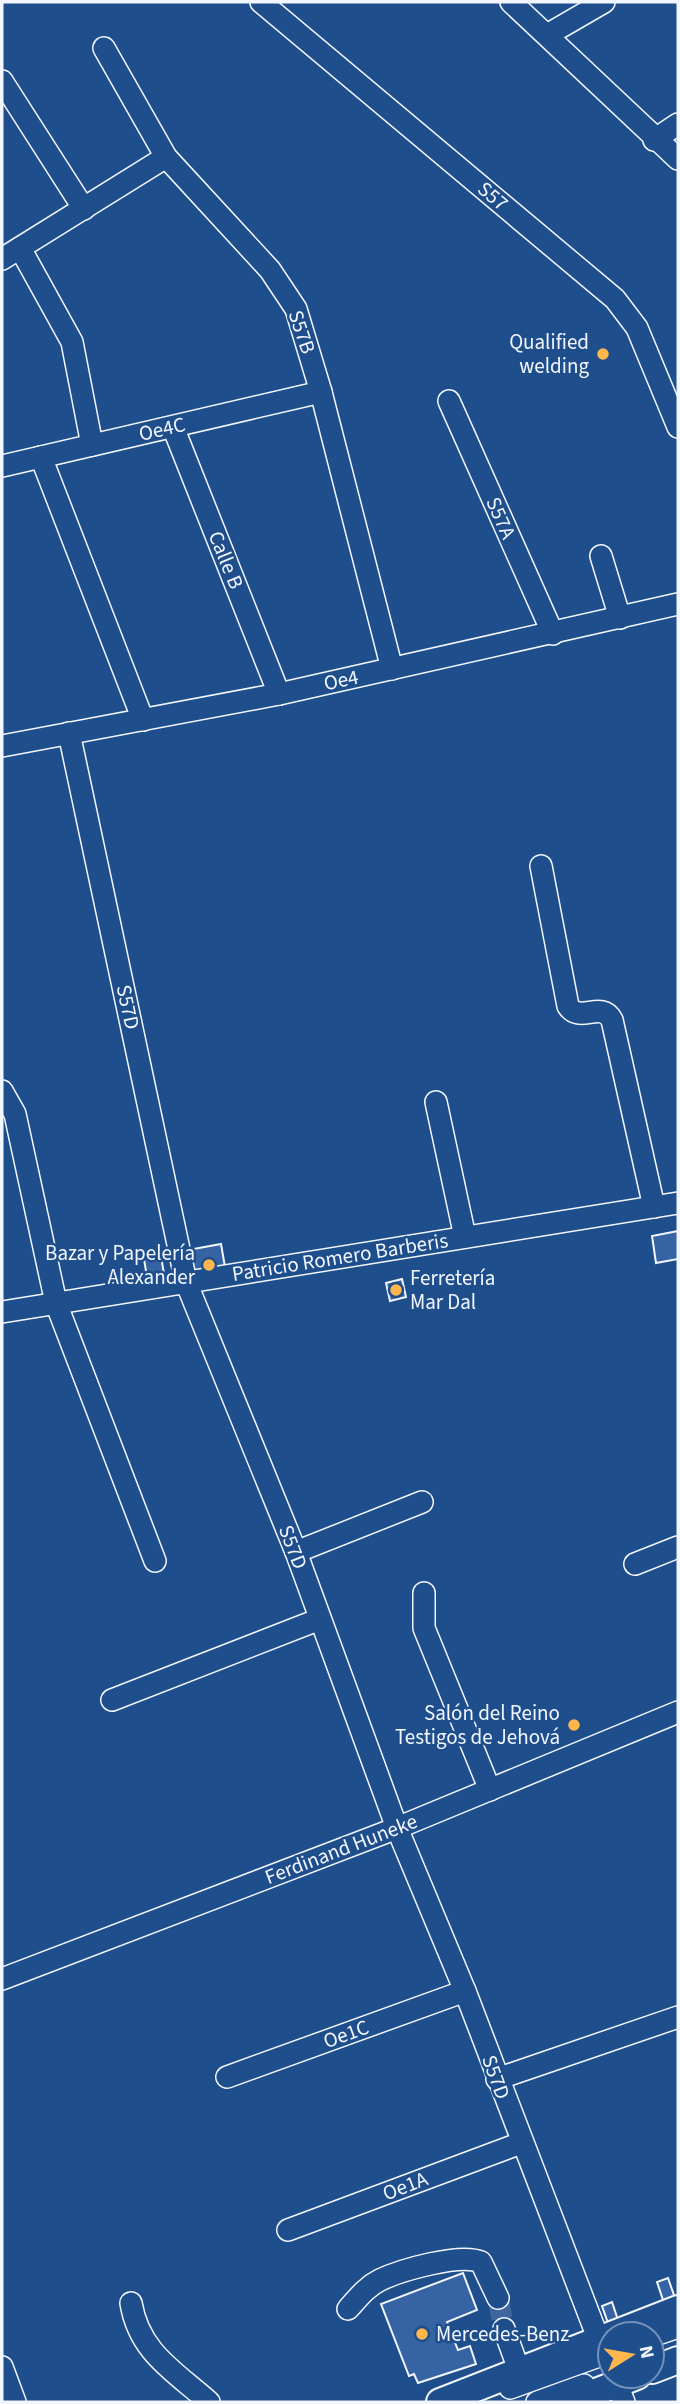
<svg xmlns="http://www.w3.org/2000/svg" width="680" height="2404" viewBox="0 0 680 2404" font-family="'Source Sans 3',sans-serif">
  <style>
    .building { fill: #3563a3; stroke: #f2f6ff; stroke-width: 2 }
    .lines { fill: none; stroke-linecap: round; stroke-linejoin: round }
    .minor-tunnel { stroke: #3f679d; stroke-width: 21; stroke-dasharray: 21 10; stroke-linecap: butt }
    .minor-casing { stroke: #f2f6ff; stroke-width: 24 }
    .major-casing { stroke: #f2f6ff; stroke-width: 30 }
    .minor { stroke: #1f4e8c; stroke-width: 21 }
    .major { stroke: #1f4e8c; stroke-width: 26 }
    .poi-dot { fill: #ffb74d; stroke: #1f4e8c; stroke-width: 2.5 }
    .labels { text-anchor: middle; dominant-baseline: central; stroke-width: 5; stroke-linejoin: round; paint-order: stroke }
    .street-label { font-size: 21px; fill: #f2f6ff; stroke: #1f4e8c }
    .poi-label { font-size: 21px; fill: #f2f6ff; stroke: #1f4e8c; text-anchor: end }
  </style>
  <rect width="100%" height="100%" fill="#1f4e8c"/>
  <g class="building">
    <path d="M678 1231V1259L656 1263 652 1236Z"/>
    <path d="M221 1244 225 1267 192 1272 188 1250Z"/>
    <path d="M160 1250 164 1274 147 1277 143 1253Z"/>
    <path d="M402 1279 406 1297 390 1301 386 1283Z"/>
    <path d="M463 2273 477 2310 447 2322 458 2350 470 2346 476 2364 418 2383 414 2374 409 2376 381 2304Z"/>
    <path d="M668 2278 675 2298 664 2303 657 2282Z"/>
    <path d="M612 2302 618 2320 608 2323 602 2306Z"/>
  </g>
  <g class="lines">
    <path class="minor-tunnel" d="M498 2298 504 2329"/>
    <g class="minor-casing">
      <g id="minor">
        <path d="M261 2 615 299 637 328 678 427"/>
        <path d="M511 2 678 159"/>
        <path d="M547 35 604 2"/>
        <path d="M104 48 166 157 270 270 296 309 321 392 392 669"/>
        <path d="M2 81 84 209"/>
        <path d="M654 140 678 124"/>
        <path d="M20 248 72 342 92 445"/>
        <path d="M2 259 166 157"/>
        <path d="M449 401 553 634"/>
        <path d="M173 427 279 694"/>
        <path d="M41 457 143 720"/>
        <path d="M2 466 321 392"/>
        <path d="M601 556 620 618"/>
        <path d="M69 733 186 1282 296 1552 397 1828 465 1991 598 2338"/>
        <path d="M2 746 279 694 678 604"/>
        <path d="M541 866 568 1006C580 1024 601 1000 612 1020L654 1207"/>
        <path d="M2 1091 15 1114 56 1303 155 1561"/>
        <path d="M436 1102 465 1237"/>
        <path d="M2 1312 678 1203"/>
        <path d="M296 1552 422 1502"/>
        <path d="M635 1564 678 1547"/>
        <path d="M424 1593V1628L490 1790"/>
        <path d="M112 1700 320 1619"/>
        <path d="M2 1979 397 1828 678 1712"/>
        <path d="M227 2077 465 1991"/>
        <path d="M497 2079 678 2017"/>
        <path d="M288 2230 521 2143"/>
        <path d="M131 2303C139 2352 174 2371 209 2402"/>
        <path d="M348 2309C358 2298 366 2287 380 2280 401 2270 460 2253 481 2262L498 2298"/>
        <path d="M504 2329 519 2370"/>
        <path d="M652 2336 678 2327"/>
        <path d="M2 2367 15 2402"/>
        <path d="M617 2384 624 2402"/>
        <path d="M510 2388 610 2352"/>
        <path d="M537 2402 584 2385"/>
      </g>
    </g>
    <g class="major-casing">
      <g id="major">
        <path d="M652 2370 678 2360"/>
        <path d="M440 2402 678 2309"/>
        <path d="M570 2402 637 2376"/>
      </g>
    </g>
    <use href="#minor" class="minor"/>
    <use href="#major" class="major"/>
  </g>
  <g class="poi-dot">
    <circle cx="603" cy="354" r="7"/>
    <circle cx="209" cy="1265" r="7"/>
    <circle cx="396" cy="1290" r="7"/>
    <circle cx="574" cy="1725" r="7"/>
    <circle cx="422" cy="2334" r="7"/>
  </g>
  <g class="labels">
    <g class="street-label">
      <text transform="translate(493 196) rotate(40)">S57</text>
      <text transform="translate(302 332) rotate(71)">S57B</text>
      <text transform="translate(162 429) rotate(-13)">Oe4C</text>
      <text transform="translate(501 518) rotate(66)">S57A</text>
      <text transform="translate(226 560) rotate(68)">Calle B</text>
      <text transform="translate(341 680) rotate(-12)">Oe4</text>
      <text transform="translate(128 1007) rotate(78)">S57D</text>
      <text transform="translate(340 1257) rotate(-9)">Patricio Romero Barberis</text>
      <text transform="translate(293 1547) rotate(69)">S57D</text>
      <text transform="translate(341 1849) rotate(-21)">Ferdinand Huneke</text>
      <text transform="translate(346 2034) rotate(-20)">Oe1C</text>
      <text transform="translate(496 2077) rotate(70)">S57D</text>
      <text transform="translate(405 2186) rotate(-21)">Oe1A</text>
    </g>
    <g class="poi-label">
      <text x="589" y="342">Qualified<tspan x="589" dy="24">welding</tspan></text>
      <text x="195" y="1253">Bazar y Papelería<tspan x="195" dy="24">Alexander</tspan></text>
      <text x="410" y="1278" text-anchor="start">Ferretería<tspan x="410" dy="24">Mar Dal</tspan></text>
      <text x="560" y="1713">Salón del Reino<tspan x="560" dy="24">Testigos de Jehová</tspan></text>
      <text x="436" y="2334" text-anchor="start">Mercedes-Benz</text>
    </g>
  </g>
  <rect width="680" height="2404" fill="none" stroke="#f2f6ff" stroke-width="7"/>
  <g transform="translate(631 2355) rotate(79)"><circle r="33" fill="#1f4e8c" stroke="#7391ba" stroke-width="2"/>
  <path d="M0-5L12 26L0 18L-12 26Z" fill="#ffb74d"/>
  <text y="-10" font-size="19" font-weight="bold" text-anchor="middle" fill="#f2f6ff">N</text>
  </g>
</svg>
